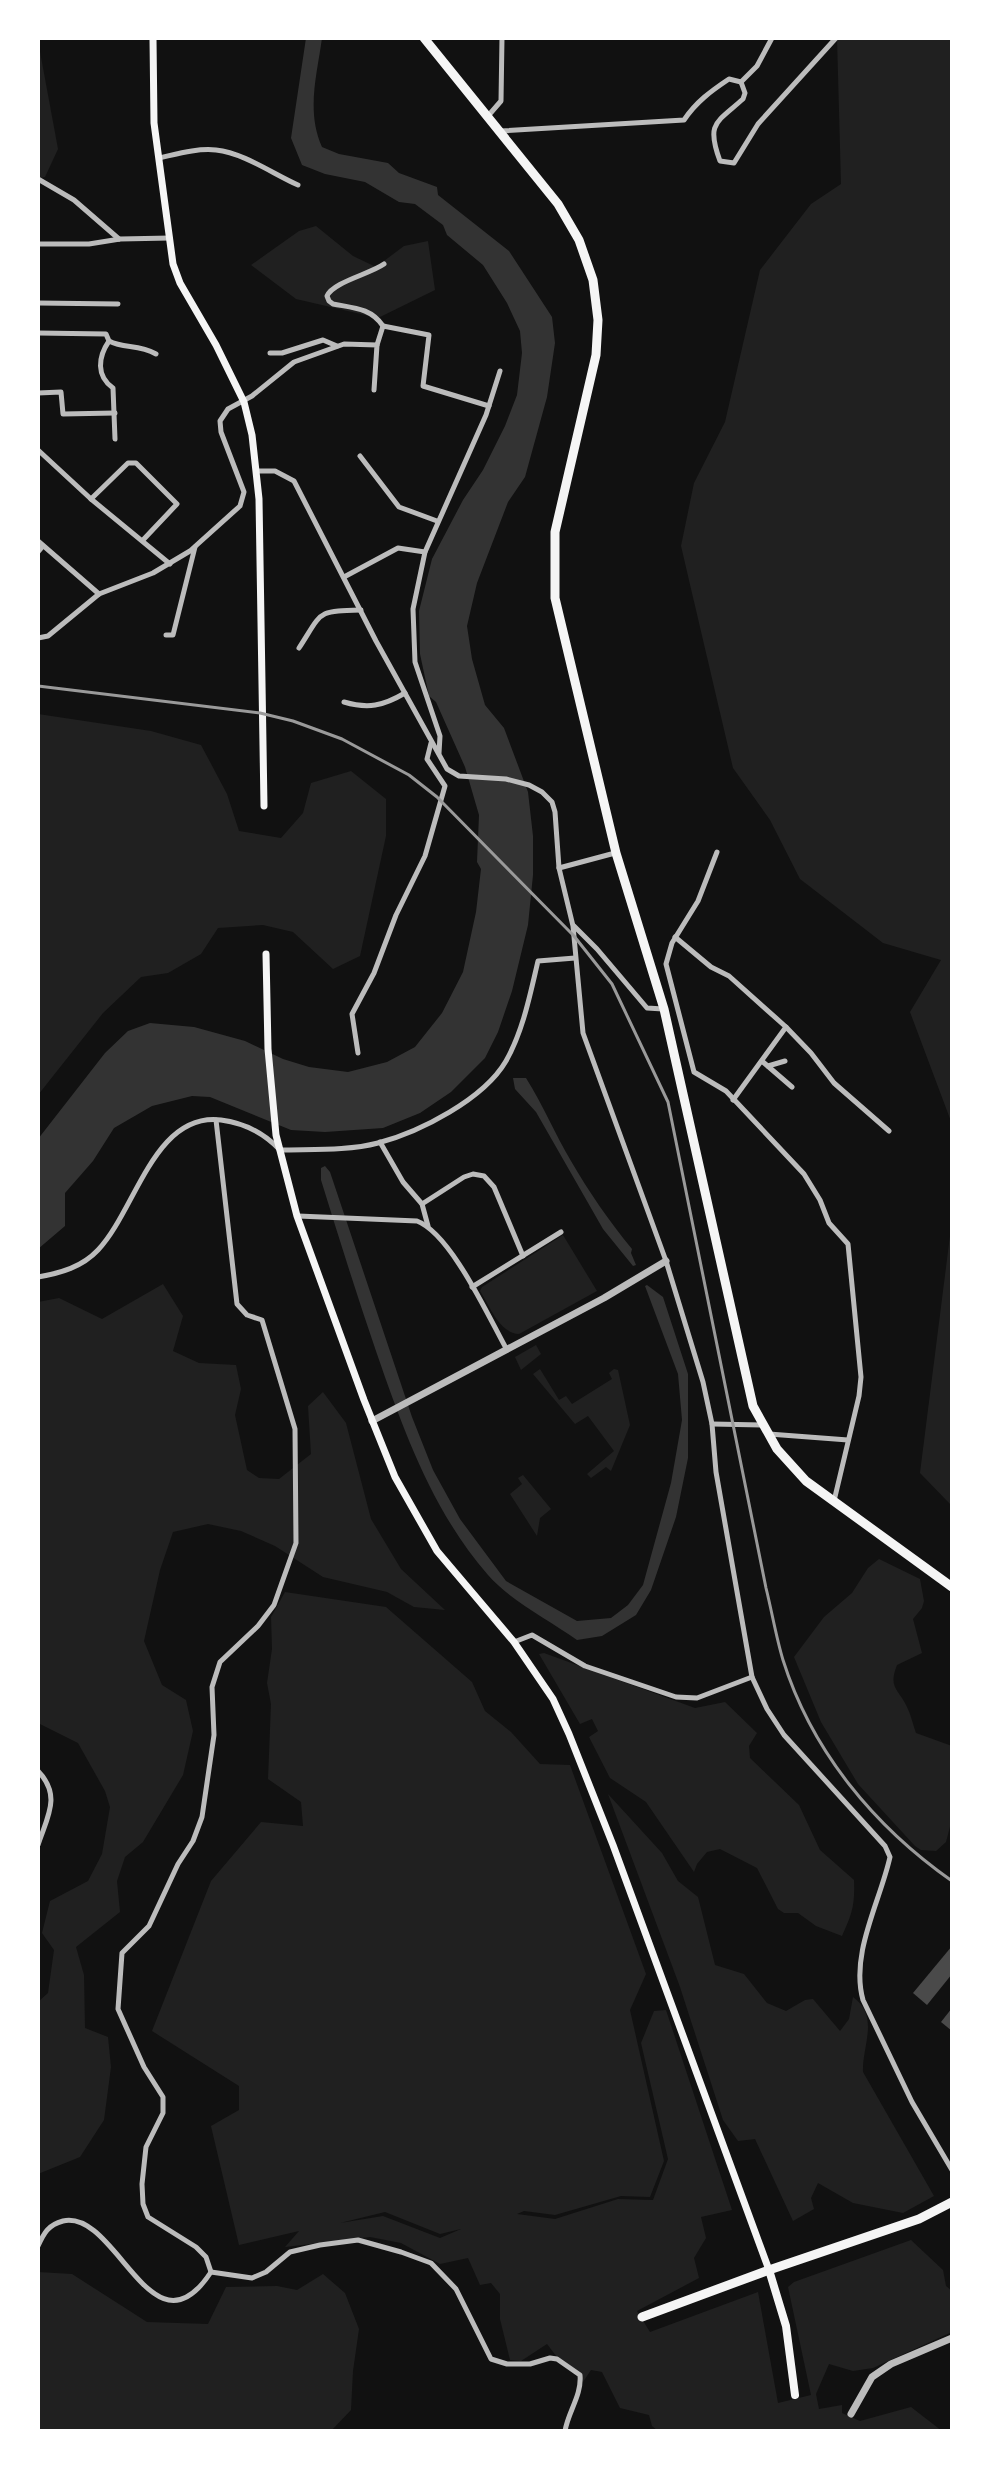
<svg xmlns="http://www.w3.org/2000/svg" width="990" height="2469" viewBox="0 0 990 2469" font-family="'Fira Sans',sans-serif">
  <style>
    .green { fill: #202020; fill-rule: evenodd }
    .water { fill: #333 }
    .building { fill: #4a4a4a }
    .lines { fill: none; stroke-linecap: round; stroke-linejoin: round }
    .minor { stroke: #bcbcbc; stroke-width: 5 }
    .tertiary { stroke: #bcbcbc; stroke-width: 7 }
    .secondary { stroke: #f5f5f5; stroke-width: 7 }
    .primary { stroke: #f5f5f5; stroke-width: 8 }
    .trunk { stroke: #f5f5f5; stroke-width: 9 }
    .rail { stroke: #9a9a9a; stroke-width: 3 }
  </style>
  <rect width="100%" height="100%" fill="#111"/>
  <g class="green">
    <path d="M837 38H952V1124L910 1012 941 960 883 943 800 879 770 820 733 768 681 546 694 483 725 422 760 270 811 204 841 184Z"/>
    <path d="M38 41 58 149 45 177 38 179Z"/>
    <path d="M316 226 353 256 376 267 404 246 428 241 435 290 378 318 296 299 251 265 299 231Z"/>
    <path d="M38 714 151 731 201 745 227 794 239 831 281 838 303 813 311 783 351 771 386 799V836L360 956 333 969 293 932 263 925 218 928 201 954 168 973 141 977 103 1013 38 1095Z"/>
    <path d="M952 1220V1506L920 1473Z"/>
    <path d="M563 1235 597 1291 519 1334C499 1333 490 1306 480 1291L482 1287Z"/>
    <path d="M163 1284 183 1316 173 1351 199 1363 236 1365 241 1389 235 1415 247 1470 259 1478 279 1479 311 1454 308 1406 323 1392 346 1423 371 1519 401 1569 445 1610 414 1607 387 1592 323 1577 275 1546 241 1531 208 1524 173 1532 160 1570 144 1641 162 1685 186 1700 193 1731 183 1775 143 1842 125 1857 117 1881 120 1912 76 1947 84 1975 85 2028 108 2037 111 2067 104 2120 80 2157 38 2174V2002L48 1993 54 1950 42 1933 50 1901 88 1881 102 1854 110 1807 105 1791 78 1743 38 1723V1302L59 1298 102 1319Z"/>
    <path d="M536 1345 541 1354 521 1370 515 1357Z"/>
    <path d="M540 1369 559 1400 566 1396 572 1404 612 1379 609 1373 614 1369 618 1370 630 1425 611 1471 606 1467 591 1478 587 1474 614 1451 588 1416 575 1424 533 1374Z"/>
    <path d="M523 1475 551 1509 540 1518 537 1536 510 1494 522 1484 518 1478Z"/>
    <path d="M879 1559 920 1579 924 1601 922 1608 913 1619 922 1653 897 1665C888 1688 898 1688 907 1707 911 1715 913 1725 916 1733L952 1746V1819L946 1842 936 1851 921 1850 915 1846 858 1784 821 1722 794 1657 824 1617 852 1593 868 1568Z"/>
    <path d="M285 1592 386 1607 472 1682 485 1711 511 1732 540 1764 570 1765 646 1974 630 2010 664 2161 650 2197 621 2196 555 2215 524 2211 517 2214 555 2219 618 2199 653 2200 668 2159 641 2043 654 2011 666 2010 732 2210 701 2217 706 2238 694 2258 699 2278 637 2311 650 2332 758 2292 778 2403 811 2395 788 2287 794 2282 911 2240 943 2270 946 2286 952 2291V2332L873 2368 853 2371 829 2364 816 2394 819 2409 842 2405V2413L860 2421 911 2407 942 2431H658L652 2426 649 2415 620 2408 602 2372 591 2370 583 2382 560 2361 547 2344 521 2361 510 2360 500 2319V2294L491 2283 480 2285 468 2258 440 2264 401 2243 370 2237 285 2247 299 2231 239 2245 211 2126 239 2110V2086L152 2031 211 1881 261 1822 303 1826 301 1802 268 1779 271 1704 267 1683 272 1649 271 1617ZM385 2212 440 2234 461 2229 440 2238 383 2216 340 2223Z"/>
    <path d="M544 1653 695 1708 725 1702 757 1733 749 1746 750 1758 799 1805 820 1850 854 1880C855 1906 852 1914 842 1936L816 1926 798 1913H784L778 1909 757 1868 720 1849 707 1852 697 1864 694 1872 646 1802 610 1778 589 1737 598 1731 592 1719 580 1724 539 1654Z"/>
    <path d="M608 1794 662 1853 678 1881 698 1897 715 1965 744 1974 767 2003 786 2011 805 2000 813 1999 840 2031 849 2019 853 1997C880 2017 862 2045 863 2072L934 2196 903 2213 853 2203 818 2183 811 2198 814 2209 793 2221 755 2139 738 2141 723 2120 680 1987Z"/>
    <path d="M38 2272 72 2274 147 2322 208 2324 226 2287 277 2286 297 2290 323 2274 345 2293 359 2329 353 2371 351 2410 331 2431H38Z"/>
  </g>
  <g class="water">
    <path d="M306 38H322C317 75 306 111 322 147L339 154 388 163 399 173 437 187 438 195 509 251 552 317 555 343 547 397 525 477 508 502 477 583 467 626 472 659 485 705 504 728 528 792 533 836V875L528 925 512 991 498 1032 485 1058 451 1092 420 1113 383 1128 325 1132 291 1130 210 1097 192 1096 152 1106 114 1128 93 1161 65 1193V1226L38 1249V1139L105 1053 128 1031 150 1023 194 1027 245 1041 283 1059 309 1067 348 1072 387 1062 415 1047 442 1013 463 972 476 912 481 869 477 862 479 815 465 767 436 702 429 696 420 654 419 611 432 559 463 500 483 470 505 426 517 395 522 353 520 331 507 303 483 265 447 235 443 225 415 204 399 202 365 182 325 174 302 165 291 138Z"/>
    <path d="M513 1078H526C543 1105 555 1134 571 1161 589 1192 609 1221 632 1249L631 1253 636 1265 633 1266 603 1229 536 1112 515 1089Z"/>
    <path d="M325 1166 330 1172 412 1417 433 1470 460 1519 506 1581 577 1621 611 1618 628 1605 643 1585 671 1483 682 1420 678 1374 645 1286 647 1285 663 1297 688 1374V1458L676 1517 651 1590 636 1615 602 1636 577 1640C548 1619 512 1602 488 1575 433 1512 404 1432 377 1354 357 1296 339 1238 321 1180V1168Z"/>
  </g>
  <g class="building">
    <path d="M952 1946V1974L927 2005 913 1993Z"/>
    <path d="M952 2008V2031L941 2022Z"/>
  </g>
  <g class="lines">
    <g class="minor">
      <path d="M741 82 745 93 743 99C716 123 706 123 720 161L734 163 758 124 836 38"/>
      <path d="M741 82 757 66 772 38"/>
      <path d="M488 116 501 101 502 38"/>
      <path d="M501 131 684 120C696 102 711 91 729 79L741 82"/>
      <path d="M159 158C177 154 197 148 216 150 244 153 273 174 298 185"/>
      <path d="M38 179 74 200 119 239"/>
      <path d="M38 244H89L120 239 170 238"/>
      <path d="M38 303 118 304"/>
      <path d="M383 326C371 308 354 308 333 304L329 301 327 296C333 282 370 274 384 264"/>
      <path d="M38 333 106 334 109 341C124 349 138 344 156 354"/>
      <path d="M109 341C98 357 96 376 113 388L115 439"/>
      <path d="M377 345 383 326 429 335 423 386 489 406"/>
      <path d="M270 353H282L323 340 337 346"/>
      <path d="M38 393 61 392 63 414 115 413"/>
      <path d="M38 450 91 499 170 564"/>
      <path d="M360 456 399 507 437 521"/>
      <path d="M258 471H275L294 481 376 641 447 769 459 776 506 779 529 785 542 792 552 802 555 812 559 868 573 926 583 1033 666 1261 703 1382 712 1424 716 1472 752 1677 767 1709 784 1735 885 1846 890 1857C880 1902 850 1954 863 2000L912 2102 952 2170"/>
      <path d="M91 499 128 463H136L177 504 143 540"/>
      <path d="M38 541 99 594"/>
      <path d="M38 552 43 546"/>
      <path d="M344 577 398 548 425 552"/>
      <path d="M166 635H173L195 547"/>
      <path d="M38 638 48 636 99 594 153 573 190 551 240 506 244 492 221 432 220 421 228 409 252 396 294 362 344 344 377 345 374 390"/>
      <path d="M299 648C323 611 316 611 361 610"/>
      <path d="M344 702C368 709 383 706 405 693"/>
      <path d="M439 753 440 736 415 662 413 609 425 552 486 415 500 371"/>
      <path d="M717 852 698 901 672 943 666 964 694 1072 726 1091 804 1174 820 1200 829 1223 848 1244 861 1377 859 1396 834 1501"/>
      <path d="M559 868 615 853"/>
      <path d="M574 926 597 949 647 1008 663 1009"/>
      <path d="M675 937 711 967 729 976 786 1027 811 1053 834 1083 889 1131"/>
      <path d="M358 1053 352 1014 374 973 396 915 425 856 445 786 427 759 431 743"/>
      <path d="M763 1062 792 1087"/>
      <path d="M768 1066 785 1061"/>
      <path d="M733 1100 786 1027"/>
      <path d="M380 1142 403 1182 422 1204 428 1226"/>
      <path d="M422 1204 464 1177 473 1174 484 1176 494 1187 523 1256"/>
      <path d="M298 1216 417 1221C451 1234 488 1316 507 1350"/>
      <path d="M38 1277C61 1273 82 1267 98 1250 136 1210 154 1112 221 1120 244 1123 264 1133 280 1150 312 1149 348 1151 378 1143 420 1132 484 1099 506 1061 523 1031 530 995 538 961L575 958"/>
      <path d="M472 1287 561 1232"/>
      <path d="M712 1424 762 1425"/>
      <path d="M769 1434 848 1440"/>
      <path d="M514 1642 532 1635 585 1666 676 1697 697 1698 752 1677"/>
      <path d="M38 1771C62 1796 47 1817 38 1845"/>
      <path d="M38 2246C44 2233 48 2225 63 2221 117 2209 152 2362 211 2272"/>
      <path d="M211 2272 206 2257 196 2247 148 2217 143 2204 142 2184 146 2147 163 2113V2097L144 2067 118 2009 122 1953 149 1926 178 1864 193 1841 202 1817 214 1735 212 1687 220 1662 258 1626 274 1605 296 1543 295 1429 262 1320 247 1315 237 1304 216 1120"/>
      <path d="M211 2272 252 2278 266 2272 290 2252 320 2245 358 2240 401 2252 431 2263 456 2289 491 2359 507 2364H530L550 2358 557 2359 580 2375C582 2395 568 2412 565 2431"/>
    </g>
    <g class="tertiary">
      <path d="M372 1421 604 1298 666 1261"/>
      <path d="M851 2414 872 2377 891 2364 952 2338"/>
    </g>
    <g class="secondary">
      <path d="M153 38 154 123 173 264 180 283 216 345 244 402 252 435 259 499 264 806"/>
      <path d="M266 954 268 1049 276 1135 297 1216 364 1400 395 1477 437 1551 514 1642 553 1699 569 1734 613 1845 769 2270"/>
    </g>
    <path class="primary" d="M769 2270 786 2326 795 2395"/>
    <g class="trunk">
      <path d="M424 38 558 204 579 240 593 280 598 320 596 355 555 532V598L616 853 664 1009 753 1406 777 1449 806 1481 952 1587"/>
      <path d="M642 2317 769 2270 919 2219 952 2202"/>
    </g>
    <path class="rail" d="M38 686 260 713 293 721 342 739 409 775 437 797 574 936 612 984 668 1102 766 1588C772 1612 776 1637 783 1660 812 1752 875 1827 952 1881"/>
  </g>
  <rect width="990" height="2469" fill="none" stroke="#ffffff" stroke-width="80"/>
</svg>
